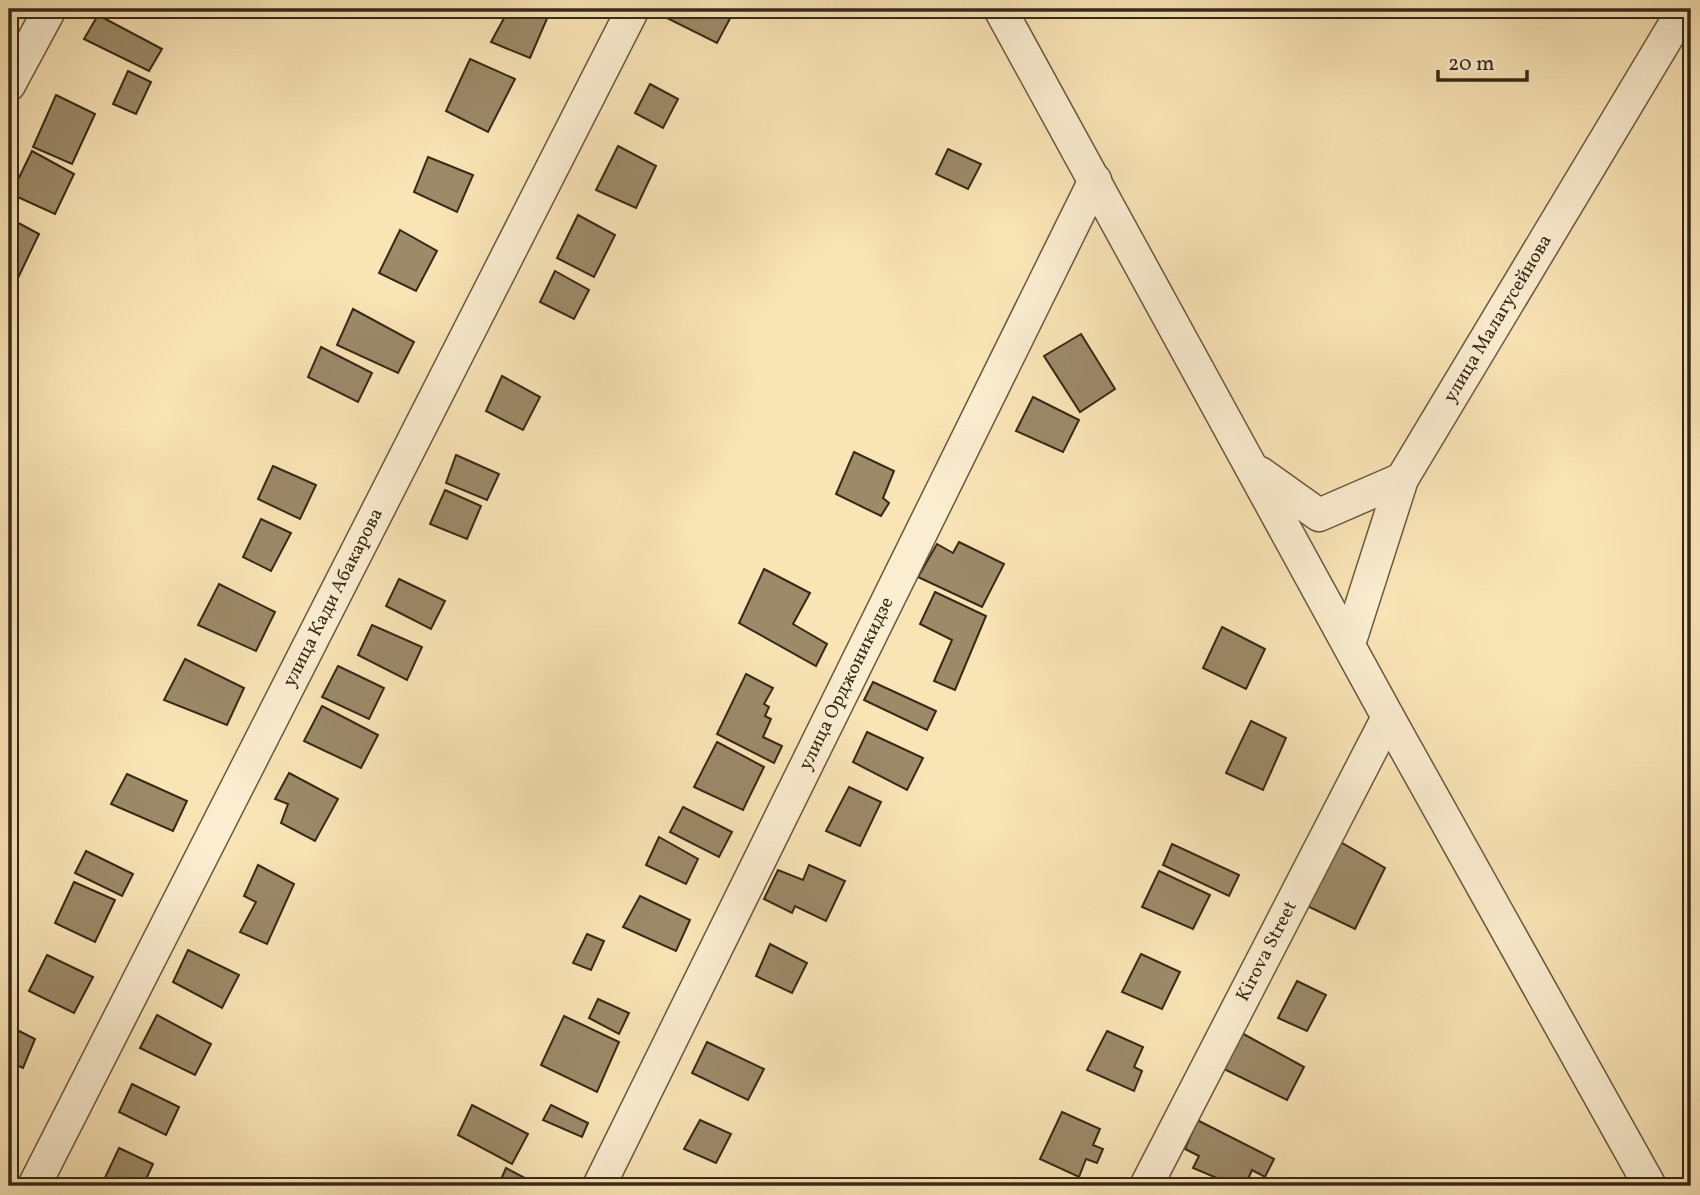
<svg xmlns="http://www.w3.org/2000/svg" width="1700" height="1195" viewBox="0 0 1700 1195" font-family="Vollkorn,serif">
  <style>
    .building { fill: #9c8a69; stroke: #372916; stroke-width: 2 }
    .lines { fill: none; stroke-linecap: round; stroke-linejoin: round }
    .street-casing { stroke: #68583e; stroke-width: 35 }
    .street { stroke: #fbedd0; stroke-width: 32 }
    .labels { text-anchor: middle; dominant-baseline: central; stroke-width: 7; stroke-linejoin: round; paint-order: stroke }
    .street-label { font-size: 19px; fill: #372916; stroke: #fbedd0 }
  </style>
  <rect width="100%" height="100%" fill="#f9e4b6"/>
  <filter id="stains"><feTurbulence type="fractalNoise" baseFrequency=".00286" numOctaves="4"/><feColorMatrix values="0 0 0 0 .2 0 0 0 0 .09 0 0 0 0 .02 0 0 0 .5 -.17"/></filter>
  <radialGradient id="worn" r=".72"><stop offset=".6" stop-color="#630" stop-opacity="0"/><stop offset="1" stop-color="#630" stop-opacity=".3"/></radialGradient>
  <g class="building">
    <path d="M509 9H545L544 11 549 14 530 58 491 42Z"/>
    <path d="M657 9H735L717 43 655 12Z"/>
    <path d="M98 15 162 49 149 71 84 39Z"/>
    <path d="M470 59 515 79 488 132 446 111Z"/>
    <path d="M128 71 151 82 136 114 113 104Z"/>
    <path d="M650 84 678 99 663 128 635 113Z"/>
    <path d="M56 95 95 114 72 164 33 147Z"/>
    <path d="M618 146 656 166 636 208 596 190Z"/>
    <path d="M948 149 981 164 968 189 936 174Z"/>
    <path d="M32 151 74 174 55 214 11 194Z"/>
    <path d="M428 157 473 175 457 212 414 192Z"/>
    <path d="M578 215 615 235 594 277 557 258Z"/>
    <path d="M9 218 39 234 17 280 9 275Z"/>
    <path d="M400 230 437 251 416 291 379 273Z"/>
    <path d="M555 271 589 290 574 319 540 302Z"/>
    <path d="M353 309 414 342 398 373 337 345Z"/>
    <path d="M1081 334 1115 389 1080 412 1044 356Z"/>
    <path d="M321 347 372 373 358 402 308 377Z"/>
    <path d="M502 376 540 397 523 430 486 411Z"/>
    <path d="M1033 397 1079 420 1063 452 1016 431Z"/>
    <path d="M854 452 894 471 883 498 889 503 881 516 836 494Z"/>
    <path d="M456 455 499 474 487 500 446 483Z"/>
    <path d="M273 466 316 485 300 519 258 499Z"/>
    <path d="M445 490 481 506 467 539 430 524Z"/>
    <path d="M261 519 291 533 271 571 243 557Z"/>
    <path d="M959 542 1004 564 982 607 918 577 937 544 953 553Z"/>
    <path d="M764 569 810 593 793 624 827 644 816 666 739 623Z"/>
    <path d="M399 579 445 601 431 629 386 606Z"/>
    <path d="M219 584 275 612 256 651 198 625Z"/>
    <path d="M935 592 986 616 955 690 934 681 952 640 920 624Z"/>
    <path d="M372 625 422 647 407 680 358 655Z"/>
    <path d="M1222 627 1265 649 1246 689 1203 668Z"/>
    <path d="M185 659 244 688 227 725 164 700Z"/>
    <path d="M338 666 384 688 369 719 322 697Z"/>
    <path d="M746 674 773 688 764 704 769 707 765 716 771 719 763 737 782 746 774 763 717 734Z"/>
    <path d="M873 682 936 711 927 730 864 700Z"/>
    <path d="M322 706 378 735 361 768 304 741Z"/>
    <path d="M1251 721 1286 738 1263 790 1226 773Z"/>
    <path d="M867 732 923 758 907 790 853 762Z"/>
    <path d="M717 742 764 767 743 810 694 787Z"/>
    <path d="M289 773 338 799 315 841 281 823 288 804 275 799Z"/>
    <path d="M127 774 187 801 173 831 111 804Z"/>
    <path d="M849 787 881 802 860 846 826 831Z"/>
    <path d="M683 807 732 832 719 857 670 832Z"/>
    <path d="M659 837 698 859 686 884 646 865Z"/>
    <path d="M1332 837 1385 868 1355 929 1297 901Z"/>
    <path d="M1172 844 1239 875 1229 896 1163 865Z"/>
    <path d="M86 851 133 874 122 896 75 873Z"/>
    <path d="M258 865 294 884 267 944 240 932 256 902 244 896Z"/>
    <path d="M809 865 845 881 826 921 795 906 792 913 764 899 778 870 803 880Z"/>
    <path d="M1159 871 1210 895 1193 929 1142 907Z"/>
    <path d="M74 882 115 900 95 942 55 923Z"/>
    <path d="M640 896 690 920 676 951 623 927Z"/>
    <path d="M587 934 604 941 591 970 573 963Z"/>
    <path d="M770 944 807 963 792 993 756 976Z"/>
    <path d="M188 950 239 975 222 1008 173 982Z"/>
    <path d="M1141 954 1180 972 1162 1009 1122 992Z"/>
    <path d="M47 955 93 977 74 1013 29 991Z"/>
    <path d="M1297 981 1326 995 1307 1031 1278 1018Z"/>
    <path d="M598 999 629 1013 619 1034 589 1018Z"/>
    <path d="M157 1015 211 1044 195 1075 140 1048Z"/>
    <path d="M564 1016 619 1042 597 1092 541 1065Z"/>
    <path d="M9 1026 35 1039 23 1068 9 1062Z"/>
    <path d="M1107 1031 1143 1047 1134 1067 1142 1071 1134 1091 1087 1070Z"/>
    <path d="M1238 1031 1304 1067 1287 1100 1220 1067Z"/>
    <path d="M707 1042 764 1069 748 1100 692 1073Z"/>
    <path d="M132 1084 179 1107 166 1135 119 1112Z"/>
    <path d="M472 1105 528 1134 512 1164 458 1135Z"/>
    <path d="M551 1105 588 1123 582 1137 543 1120Z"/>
    <path d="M1062 1112 1100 1129 1093 1145 1103 1149 1097 1163 1086 1159 1079 1177 1040 1159Z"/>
    <path d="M700 1120 731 1134 716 1163 684 1149Z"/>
    <path d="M1197 1120 1274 1159 1265 1177 1252 1170 1245 1186H1236L1193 1168 1199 1156 1185 1149Z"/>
    <path d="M119 1148 153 1164 143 1186H106L102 1184Z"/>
    <path d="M506 1168 540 1186H498Z"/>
  </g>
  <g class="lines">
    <g class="street-casing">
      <g id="street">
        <path d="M1000 9 1388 717 1650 1186"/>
        <path d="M9 85 50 9"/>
        <path d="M1260 473 1319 515 1402 479"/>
        <path id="s1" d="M1349 644 1402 479 1684 9"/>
        <path id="s2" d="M34 1186 633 9"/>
        <path id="s3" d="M599 1186 1095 180"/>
        <path id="s4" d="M1146 1186 1388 717"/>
      </g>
    </g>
    <use href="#street" class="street"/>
  </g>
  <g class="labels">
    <g class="street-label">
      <text stroke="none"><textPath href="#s1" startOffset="360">улица Малагусейнова</textPath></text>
      <text stroke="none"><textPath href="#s2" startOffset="660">улица Кади Абакарова</textPath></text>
      <text stroke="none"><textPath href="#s3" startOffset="560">улица Орджоникидзе</textPath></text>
      <text stroke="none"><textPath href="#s4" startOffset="264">Kirova Street</textPath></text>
    </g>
  </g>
  <rect width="1700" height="1195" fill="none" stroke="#f9e4b6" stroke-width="35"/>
  <rect x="10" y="10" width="1679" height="1174" fill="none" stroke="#372916" stroke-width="3.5"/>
  <rect x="18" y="18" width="1665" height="1160" fill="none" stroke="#372916" stroke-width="2"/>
  <path d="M1438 70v10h89v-10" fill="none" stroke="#372916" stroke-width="3.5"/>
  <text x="1448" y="70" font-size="21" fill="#372916" stroke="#fbedd0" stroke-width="5" paint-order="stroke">20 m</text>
  <rect width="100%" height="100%" filter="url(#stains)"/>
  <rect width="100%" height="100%" fill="url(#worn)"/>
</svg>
